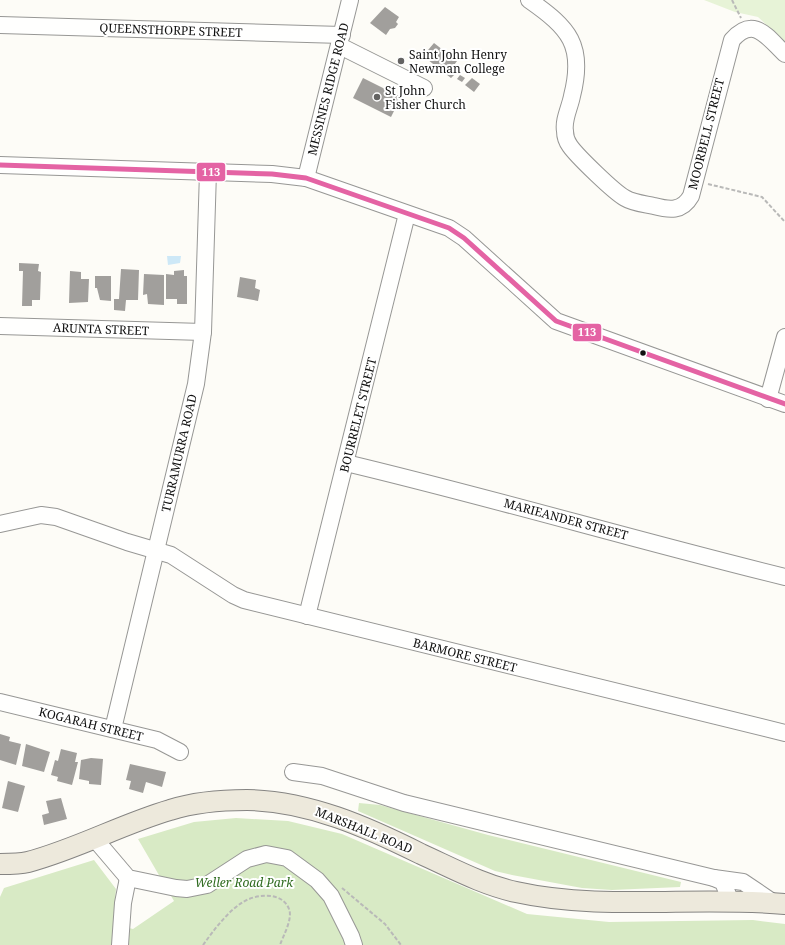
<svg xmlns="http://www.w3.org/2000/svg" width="785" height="945" viewBox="0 0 785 945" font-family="'Noto Serif',serif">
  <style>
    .green { fill: #e7f3d7 }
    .forest { fill: #d8eac5 }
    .water { fill: #cde8f7 }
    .building { fill: #a19f9c }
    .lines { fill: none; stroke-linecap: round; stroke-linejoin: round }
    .minor-casing { stroke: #979795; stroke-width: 18 }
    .major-casing { stroke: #858482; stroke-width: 22 }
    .path { stroke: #b9b9b8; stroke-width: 2; stroke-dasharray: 4 2; stroke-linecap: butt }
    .minor { stroke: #fffffe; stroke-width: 16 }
    .major { stroke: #ede9dc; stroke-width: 20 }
    .bus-1-casing { stroke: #fff; stroke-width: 8 }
    .bus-1 { stroke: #e463a4; stroke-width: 5 }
    .poi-dot { fill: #646362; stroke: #fff; stroke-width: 1.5 }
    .bus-dot { fill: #111; stroke: #fff; stroke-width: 1.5 }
    .labels { text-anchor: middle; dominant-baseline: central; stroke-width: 4; stroke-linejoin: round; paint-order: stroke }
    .street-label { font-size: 12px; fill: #111; stroke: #fff }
    .poi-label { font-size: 12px; fill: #111; stroke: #fff; text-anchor: start }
    .park-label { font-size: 12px; font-style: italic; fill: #2f6b1f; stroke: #fff }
    .line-badge { stroke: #fff; stroke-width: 1.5 }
    .badge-label { font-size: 11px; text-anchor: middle; font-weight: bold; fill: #fff }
  </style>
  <rect width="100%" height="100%" fill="#fdfcf7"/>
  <path class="green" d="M704 0H785V42L758 17 735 12Z"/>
  <g class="forest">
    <path d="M359 803 380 805 488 835 681 882 680 887 612 890 582 888 512 875 495 871 358 811Z"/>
    <path d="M236 818 288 821 342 834 527 914 609 922 753 920 785 924V945H0V897L4 888 94 860 116 889 113 924 133 929 174 901 138 839 194 822Z"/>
  </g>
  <path class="water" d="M167 256H181L180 263 168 265Z"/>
  <g class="building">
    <path d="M385 7 399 17 396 22 398 24 395 28 390 29 386 35 370 23Z"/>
    <path d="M434 43 457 61 452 68 457 72 451 78 423 56Z"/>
    <path d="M460 75 465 78 462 82 457 79Z"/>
    <path d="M363 78 401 97 391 117 353 98Z"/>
    <path d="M472 78 480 84 474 92 465 85Z"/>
    <path d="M19 263 39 264 38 271 41 272 40 300H32V306H22L23 271H19Z"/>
    <path d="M121 269 139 270 138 300H126L125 311 114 310V299H119Z"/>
    <path d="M184 270V276H187V304H177V299H166V274L174 275V271Z"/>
    <path d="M70 271 81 272V279H89L88 302 69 303Z"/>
    <path d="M144 274 164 275V305L148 304 147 294 143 295Z"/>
    <path d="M95 276H111V301L100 300 97 288H95Z"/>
    <path d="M240 277 256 280 255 288 260 290 258 301 237 297Z"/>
    <path d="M0 734 10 737 9 741 21 744 16 765 0 760Z"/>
    <path d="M26 744 50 752 44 772 22 766Z"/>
    <path d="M61 749 77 753 75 762H78L72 785 57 781 58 777 51 775 55 760 58 761Z"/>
    <path d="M91 758 103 759 101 785 89 784V781L79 779 81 760Z"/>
    <path d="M130 764 166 772 162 787 146 782 143 793 129 789 131 781 126 780Z"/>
    <path d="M8 781 25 786 18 812 2 808Z"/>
    <path d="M61 798 67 819 44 825 42 815 49 813 46 801Z"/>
  </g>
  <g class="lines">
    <g class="minor-casing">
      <g id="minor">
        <path d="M529 0C569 28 585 45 572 96 570 107 563 120 565 131 565 136 567 142 570 146 577 156 614 192 625 198 633 203 645 204 654 206 669 210 682 212 691 196L732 40C754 15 767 37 785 54"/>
        <path d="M0 25 342 35"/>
        <path d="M340 46 424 88"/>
        <path d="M0 165 272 174 306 178 449 228 464 238 556 321 785 404"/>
        <path d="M306 178 350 0"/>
        <path d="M0 326 203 332"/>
        <path d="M768 399 785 337"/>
        <path d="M346 463C493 498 638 541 785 577"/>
        <path d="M0 524 41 515 56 517 127 542 171 555 233 595 244 600 785 733"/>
        <path d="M307 616 407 214"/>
        <path d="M0 702 157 740 180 752"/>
        <path d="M113 729 196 384 203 332 208 172"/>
        <path d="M293 772 322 776 404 803 714 878 723 882 730 900"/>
        <path d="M94 838 128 878 176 888 187 889 207 885 247 859 266 854 287 858 317 880 331 896 351 936 354 945"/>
        <path d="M714 878 743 882 774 903"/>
        <path d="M120 945 123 903 128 878"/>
      </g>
    </g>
    <g class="major-casing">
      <path id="major" d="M0 864C9 864 20 864 28 862 77 849 122 824 170 810 195 802 221 800 247 800 309 801 367 827 421 854 452 868 483 885 516 892 601 911 697 896 785 904"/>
    </g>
    <g class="path">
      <path d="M732 0 741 18"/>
      <path d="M708 184 762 197 785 222"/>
      <path d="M342 888 385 924 401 945"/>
      <path d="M203 945C214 930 227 912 243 902 256 894 282 891 289 909 293 919 283 936 280 945"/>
    </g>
    <use href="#minor" class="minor"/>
    <use href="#major" class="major"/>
    <g class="bus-1-casing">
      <path id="bus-1" d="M0 165 272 174 306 178 449 228 464 238 556 321 785 404"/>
    </g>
    <use href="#bus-1" class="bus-1"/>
  </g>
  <g class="poi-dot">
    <circle cx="401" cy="61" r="4"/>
    <circle cx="377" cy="97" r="4"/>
  </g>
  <circle class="bus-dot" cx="643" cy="353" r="3.5"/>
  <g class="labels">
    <g class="street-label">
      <text transform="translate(171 30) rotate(2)">QUEENSTHORPE STREET</text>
      <text transform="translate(328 89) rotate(-76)">MESSINES RIDGE ROAD</text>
      <text transform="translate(706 134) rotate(-76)">MOORBELL STREET</text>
      <text transform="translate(101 329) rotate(2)">ARUNTA STREET</text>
      <text transform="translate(358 415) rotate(-76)">BOURRELET STREET</text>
      <text transform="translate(179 453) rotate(-77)">TURRAMURRA ROAD</text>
      <text transform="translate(566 519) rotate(15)">MARIEANDER STREET</text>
      <text transform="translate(465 655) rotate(14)">BARMORE STREET</text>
      <text transform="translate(91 724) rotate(14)">KOGARAH STREET</text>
      <text transform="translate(364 830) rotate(22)">MARSHALL ROAD</text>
    </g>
    <g class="poi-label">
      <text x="409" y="54">Saint John Henry<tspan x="409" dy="14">Newman College</tspan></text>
      <text x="385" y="90">St John<tspan x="385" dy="14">Fisher Church</tspan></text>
    </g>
    <g class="park-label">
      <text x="244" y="882">Weller Road Park</text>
    </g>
  </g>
  <g class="line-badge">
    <rect x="196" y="162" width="30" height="20" rx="4" fill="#e463a4"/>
    <rect x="572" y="323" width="30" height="19" rx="4" fill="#e463a4"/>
  </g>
  <g class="badge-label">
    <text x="211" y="176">113</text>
    <text x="587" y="336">113</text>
  </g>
</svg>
